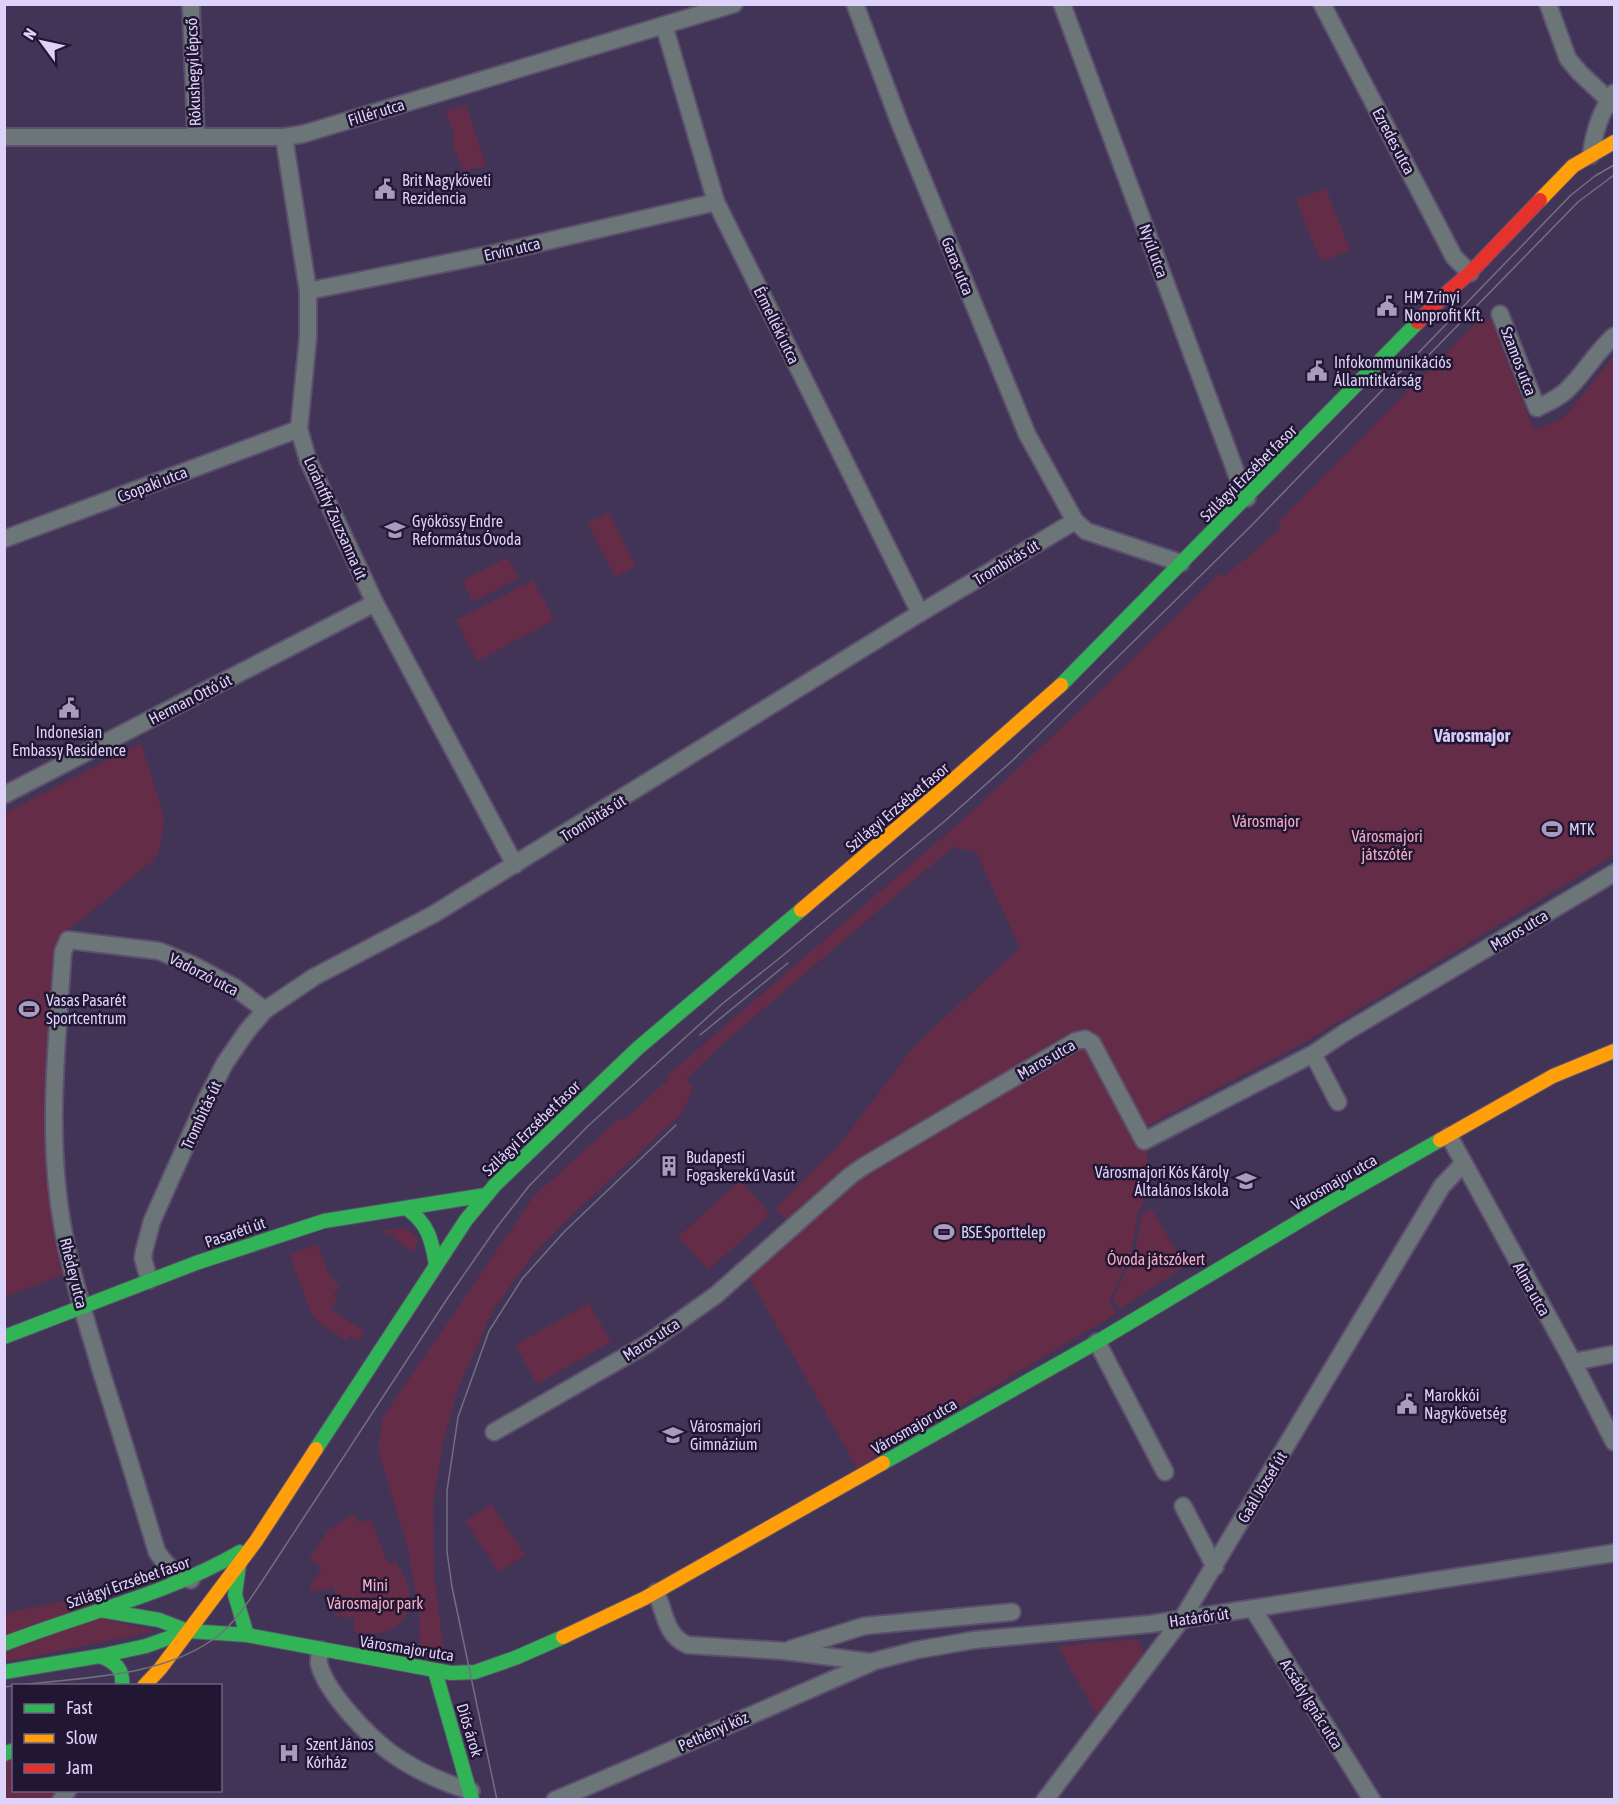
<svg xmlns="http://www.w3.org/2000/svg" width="1619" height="1804" viewBox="0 0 1619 1804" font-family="'Asap Condensed',sans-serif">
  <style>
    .green { fill: #642c46 }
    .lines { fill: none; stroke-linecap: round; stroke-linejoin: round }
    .street-casing { stroke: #5c506e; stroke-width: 20 }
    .fast-casing { stroke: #5c506e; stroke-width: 16 }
    .slow-casing { stroke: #5c506e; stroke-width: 16 }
    .jam-casing { stroke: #5c506e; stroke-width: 16 }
    .street { stroke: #6c7679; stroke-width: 16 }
    .fast { stroke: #30b455; stroke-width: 14 }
    .slow { stroke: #ff9f0a; stroke-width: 14 }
    .jam { stroke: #e5322d; stroke-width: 14 }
    .tram { stroke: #727080; stroke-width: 1.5 }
    .labels { text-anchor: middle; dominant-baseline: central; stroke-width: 5; stroke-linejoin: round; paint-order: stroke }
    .street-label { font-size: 16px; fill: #ddd2f9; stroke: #211733 }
    .poi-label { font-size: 16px; fill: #ddd2f9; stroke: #211733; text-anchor: start }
    .park-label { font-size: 16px; fill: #f5adc4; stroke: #211733 }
    .neighbourhood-label { font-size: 18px; font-weight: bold; fill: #d8cbf9; stroke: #211733 }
  </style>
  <rect width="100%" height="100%" fill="#423456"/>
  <g class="green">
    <path d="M466 105 486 166 464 171 453 148 454 137 452 128 445 111Z"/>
    <path d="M1326 188 1350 250 1321 262 1296 200Z"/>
    <path d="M1482 317 1488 318 1493 324 1534 430 1559 420 1568 413 1614 356V855L1303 1043 1140 1130 1147 1150 1149 1192 1138 1213 1131 1253 1109 1302 1117 1313 857 1468 747 1274 790 1223 775 1209 839 1145 915 1045 1020 948 976 852 953 847 726 1041 686 1079 693 1087 683 1112 572 1215 537 1250 494 1308 458 1388 443 1443 433 1503 434 1573 445 1661 420 1657 419 1613 408 1549 378 1449 383 1417 534 1196 621 1117 624 1120 669 1079 667 1076 966 817 1095 696 1220 573 1224 577 1281 528 1277 523Z"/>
    <path d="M609 512 636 566 615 577 587 523Z"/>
    <path d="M507 557 519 578 473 602 462 581Z"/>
    <path d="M533 580 554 620 477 661 456 620Z"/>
    <path d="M141 743 164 817 159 852 151 862 64 934 50 1058 67 1273 5 1297V813Z"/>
    <path d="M740 1180 770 1214 709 1270 678 1237Z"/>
    <path d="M1151 1208 1185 1266 1120 1309 1113 1299 1135 1253 1141 1216Z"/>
    <path d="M397 1228C408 1228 415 1231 418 1242L414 1252 395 1240 397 1236 393 1233 390 1237 382 1231Z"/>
    <path d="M317 1244 330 1277 340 1285 333 1295 338 1298 331 1309 365 1332 358 1341 350 1336 346 1341 317 1321 310 1311 290 1255Z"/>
    <path d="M589 1303 611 1342 537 1384 515 1345Z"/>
    <path d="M491 1504 525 1555 499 1572 465 1521Z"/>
    <path d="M354 1514 358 1522 371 1520 388 1564 396 1562C402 1573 409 1584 410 1597 411 1629 379 1638 354 1632L355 1618 333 1616 342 1612 333 1587 312 1592 310 1586 322 1568 309 1559 329 1529Z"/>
    <path d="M90 1596 95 1617 155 1631 5 1662V1613Z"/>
    <path d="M1137 1639 1144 1653 1097 1716 1058 1646Z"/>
    <path d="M13 1759 14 1790 63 1791 56 1799H5L4 1763Z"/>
  </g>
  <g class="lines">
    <g class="street-casing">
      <g id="street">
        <path d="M855 4 900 124 1027 434 1075 521 1086 531 1181 563"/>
        <path d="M1062 4 1237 475 1247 498"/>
        <path d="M1322 4 1454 257 1470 273"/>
        <path d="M1548 4 1568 59 1580 73 1614 105"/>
        <path d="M191 7 196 137"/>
        <path d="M664 25 716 202 920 613"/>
        <path d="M4 137H284L303 134 734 4"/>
        <path d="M284 137 308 291V337L299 429 308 460 375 603 515 865"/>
        <path d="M1591 155C1594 132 1600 112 1614 93"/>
        <path d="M308 291 496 253 716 202"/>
        <path d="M1500 314 1537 408C1547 403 1557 399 1566 391 1584 374 1596 352 1614 336"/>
        <path d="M4 539 299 429"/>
        <path d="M4 795 375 603"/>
        <path d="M1313 1054 1338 1102"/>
        <path d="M1449 1136 1573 1362 1614 1442"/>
        <path d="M149 1280 143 1258 144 1251 152 1221 206 1100 225 1063 247 1031 265 1010 314 977 434 914 920 613 1075 521"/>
        <path d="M1097 1342 1165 1472"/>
        <path d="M1573 1362 1614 1354"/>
        <path d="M494 1432 647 1344 716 1295 851 1175 864 1166 1076 1041 1085 1039 1092 1043 1144 1141 1313 1054 1344 1033 1614 873"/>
        <path d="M1183 1506 1215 1567"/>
        <path d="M191 1580C175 1574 167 1566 157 1552 139 1493 121 1433 102 1374 88 1326 72 1278 63 1229 46 1136 57 1044 63 952L68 940 159 951 193 965 234 987 265 1010"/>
        <path d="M656 1592C665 1612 665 1636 688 1645L784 1651 871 1662 917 1650 974 1640 1150 1624 1614 1553"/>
        <path d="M1253 1609 1372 1800"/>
        <path d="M791 1649 864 1626 1012 1612"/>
        <path d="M321 1650C320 1654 318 1660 319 1664 327 1695 376 1745 403 1761 424 1774 447 1784 471 1791"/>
        <path d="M61 1800 68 1790"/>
        <path d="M555 1800C661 1756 766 1708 871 1663"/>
        <path d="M1045 1800 1182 1619 1442 1186 1463 1164"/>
      </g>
    </g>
    <g class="fast-casing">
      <g id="fast">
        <path d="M1061 685 1418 322"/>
        <path d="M406 1208C428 1223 432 1240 436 1265"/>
        <path d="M4 1337 196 1263 324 1221 486 1195"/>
        <path d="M316 1449 466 1220 495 1185 638 1048 801 910"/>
        <path d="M883 1463 1097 1342 1333 1201 1440 1140"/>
        <path d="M239 1564 235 1595 247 1635"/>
        <path d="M100 1610 159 1620 188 1631 247 1635 451 1673 475 1672 515 1658 563 1637"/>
        <path d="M4 1644C83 1613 166 1595 240 1552"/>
        <path d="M100 1656C115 1662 124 1669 122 1686"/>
        <path d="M435 1671 472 1800"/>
        <path d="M4 1672 100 1656 146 1646 188 1631"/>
        <path d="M4 1754 14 1750"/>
      </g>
    </g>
    <g class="slow-casing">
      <g id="slow">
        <path d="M1540 200 1573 166 1614 142"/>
        <path d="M801 910 943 789 1061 685"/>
        <path d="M1440 1140 1553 1076 1614 1051"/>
        <path d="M563 1637 645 1598 883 1463"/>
        <path d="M144 1686 160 1669 256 1541 316 1449"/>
      </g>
    </g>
    <g class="jam-casing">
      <path id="jam" d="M1418 322 1451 289 1470 273 1540 200"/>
    </g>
    <use href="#street" class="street"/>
    <use href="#fast" class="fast"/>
    <use href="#slow" class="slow"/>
    <use href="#jam" class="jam"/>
    <g class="tram">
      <path d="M1421 363 1578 202 1614 175"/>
      <path d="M700 1035 788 963"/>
      <path d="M4 1687C73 1677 162 1680 219 1635 234 1623 246 1605 257 1589L449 1296 497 1227 529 1186 588 1126 722 1004 781 957 946 820 1013 760 1251 526 1571 195 1595 176 1614 165"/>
      <path d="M497 1800 452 1587 447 1552V1491L458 1417 489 1331 522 1279 564 1232 676 1125"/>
    </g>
  </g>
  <defs>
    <g id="civic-bare" transform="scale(1.62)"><path d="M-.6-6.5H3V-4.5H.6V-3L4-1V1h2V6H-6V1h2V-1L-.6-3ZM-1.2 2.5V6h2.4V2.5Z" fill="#a79bc0" stroke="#211733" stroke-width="2.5" paint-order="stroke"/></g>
    <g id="school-bare" transform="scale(1.62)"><path d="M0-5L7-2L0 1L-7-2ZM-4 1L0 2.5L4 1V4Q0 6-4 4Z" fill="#a79bc0" stroke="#211733" stroke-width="2.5" paint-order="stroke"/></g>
    <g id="stadium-bare" transform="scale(1.62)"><path d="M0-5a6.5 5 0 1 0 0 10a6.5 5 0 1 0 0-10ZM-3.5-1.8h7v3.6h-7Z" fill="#a79bc0" stroke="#211733" stroke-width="2.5" paint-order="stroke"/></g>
    <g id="building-bare" transform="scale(1.62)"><path d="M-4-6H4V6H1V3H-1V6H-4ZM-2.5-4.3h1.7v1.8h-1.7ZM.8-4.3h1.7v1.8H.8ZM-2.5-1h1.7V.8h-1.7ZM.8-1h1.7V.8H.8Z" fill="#a79bc0" stroke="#211733" stroke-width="2.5" paint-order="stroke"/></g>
    <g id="hospital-bare" transform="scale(1.62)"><path d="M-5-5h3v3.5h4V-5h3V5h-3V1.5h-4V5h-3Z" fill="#a79bc0" stroke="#211733" stroke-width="2.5" paint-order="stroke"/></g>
  </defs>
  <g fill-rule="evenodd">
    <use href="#civic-bare" x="385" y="189"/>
    <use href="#civic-bare" x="1387" y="306"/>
    <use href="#civic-bare" x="1317" y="371"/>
    <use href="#school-bare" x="395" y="530"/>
    <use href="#civic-bare" x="69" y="708"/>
    <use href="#stadium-bare" x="1552" y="829"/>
    <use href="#stadium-bare" x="29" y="1009"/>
    <use href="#building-bare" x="669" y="1166"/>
    <use href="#school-bare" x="1246" y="1181"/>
    <use href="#stadium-bare" x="944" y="1232"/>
    <use href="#civic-bare" x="1407" y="1404"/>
    <use href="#school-bare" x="673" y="1435"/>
    <use href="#hospital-bare" x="289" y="1753"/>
  </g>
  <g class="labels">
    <g class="street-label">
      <text transform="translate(193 72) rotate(-92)">Rókushegyi lépcső</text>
      <text transform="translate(376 112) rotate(-17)">Fillér utca</text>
      <text transform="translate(1394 141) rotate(62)">Ezredes utca</text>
      <text transform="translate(512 249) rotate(-13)">Ervin utca</text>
      <text transform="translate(1154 251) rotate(70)">Nyúl utca</text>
      <text transform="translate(958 266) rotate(68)">Garas utca</text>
      <text transform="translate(777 325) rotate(64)">Érmelléki utca</text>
      <text transform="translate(1519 361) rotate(69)">Szamos utca</text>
      <text transform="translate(1248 473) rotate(-45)">Szilágyi Erzsébet fasor</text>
      <text transform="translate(152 484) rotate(-21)">Csopaki utca</text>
      <text transform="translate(336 518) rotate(66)">Lorántffy Zsuzsanna út</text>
      <text transform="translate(1006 562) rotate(-31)">Trombitás út</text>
      <text transform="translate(190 699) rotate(-27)">Herman Ottó út</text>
      <text transform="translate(897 807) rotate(-40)">Szilágyi Erzsébet fasor</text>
      <text transform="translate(593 818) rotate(-32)">Trombitás út</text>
      <text transform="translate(1519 930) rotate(-31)">Maros utca</text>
      <text transform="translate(204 974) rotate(27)">Vadorzó utca</text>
      <text transform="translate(1046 1059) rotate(-30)">Maros utca</text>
      <text transform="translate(201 1115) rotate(-65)">Trombitás út</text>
      <text transform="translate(531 1128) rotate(-44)">Szilágyi Erzsébet fasor</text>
      <text transform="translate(1334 1182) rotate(-30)">Városmajor utca</text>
      <text transform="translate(235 1232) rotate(-19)">Pasaréti út</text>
      <text transform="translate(74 1273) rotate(76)">Rhédey utca</text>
      <text transform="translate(1532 1289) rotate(61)">Alma utca</text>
      <text transform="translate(651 1339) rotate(-33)">Maros utca</text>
      <text transform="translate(914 1426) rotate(-30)">Városmajor utca</text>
      <text transform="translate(1262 1487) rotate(-59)">Gaál József út</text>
      <text transform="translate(128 1582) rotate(-19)">Szilágyi Erzsébet fasor</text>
      <text transform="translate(1199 1617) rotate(-8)">Határőr út</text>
      <text transform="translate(407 1648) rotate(9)">Városmajor utca</text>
      <text transform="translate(1312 1704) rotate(58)">Acsády Ignác utca</text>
      <text transform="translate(470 1730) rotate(73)">Diós árok</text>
      <text transform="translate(713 1731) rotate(-24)">Pethényi köz</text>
    </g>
    <g class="poi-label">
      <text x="402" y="180">Brit Nagyköveti<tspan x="402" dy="18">Rezidencia</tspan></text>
      <text x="1404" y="297">HM Zrínyi<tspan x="1404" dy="18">Nonprofit Kft.</tspan></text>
      <text x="1334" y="362">Infokommunikációs<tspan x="1334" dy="18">Államtitkárság</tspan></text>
      <text x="412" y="521">Gyökössy Endre<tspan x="412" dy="18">Református Óvoda</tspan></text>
      <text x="69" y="732" text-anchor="middle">Indonesian<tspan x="69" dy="18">Embassy Residence</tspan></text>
      <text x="1569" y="829">MTK</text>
      <text x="46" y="1000">Vasas Pasarét<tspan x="46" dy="18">Sportcentrum</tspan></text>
      <text x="686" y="1157">Budapesti<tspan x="686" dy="18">Fogaskerekű Vasút</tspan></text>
      <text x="1229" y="1172" text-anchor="end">Városmajori Kós Károly<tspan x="1229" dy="18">Általános Iskola</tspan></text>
      <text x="961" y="1232">BSE Sporttelep</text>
      <text x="1424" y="1395">Marokkói<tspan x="1424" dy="18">Nagykövetség</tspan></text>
      <text x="690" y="1426">Városmajori<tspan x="690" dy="18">Gimnázium</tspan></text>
      <text x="306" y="1744">Szent János<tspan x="306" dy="18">Kórház</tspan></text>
    </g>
    <g class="park-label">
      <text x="1266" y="821">Városmajor</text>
      <text x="1387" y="836">Városmajori<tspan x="1387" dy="18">játszótér</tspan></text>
      <text x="1156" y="1259">Óvoda játszókert</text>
      <text x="375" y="1585">Mini<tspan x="375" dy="18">Városmajor park</tspan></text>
    </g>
    <g class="neighbourhood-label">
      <text x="1472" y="735">Városmajor</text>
    </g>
  </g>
  <rect width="1619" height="1804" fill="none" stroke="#ddd2f9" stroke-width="12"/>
  <rect x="12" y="1684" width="210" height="108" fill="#211733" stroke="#6c6282" stroke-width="1.5"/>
  <rect x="24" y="1704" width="30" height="9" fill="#30b455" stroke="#6c6282" stroke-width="1.5"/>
  <text x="66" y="1714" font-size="18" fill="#ddd2f9">Fast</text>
  <rect x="24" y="1734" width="30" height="9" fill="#ff9f0a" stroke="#6c6282" stroke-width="1.5"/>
  <text x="66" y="1744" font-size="18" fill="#ddd2f9">Slow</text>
  <rect x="24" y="1764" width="30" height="9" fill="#e5322d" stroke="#6c6282" stroke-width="1.5"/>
  <text x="66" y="1774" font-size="18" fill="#ddd2f9">Jam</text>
  <g transform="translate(42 42) rotate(303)" stroke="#211733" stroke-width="4.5" paint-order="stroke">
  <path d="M0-4.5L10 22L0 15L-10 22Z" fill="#ddd2f9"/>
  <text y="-9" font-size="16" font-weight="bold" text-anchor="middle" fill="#ddd2f9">N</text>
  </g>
</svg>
